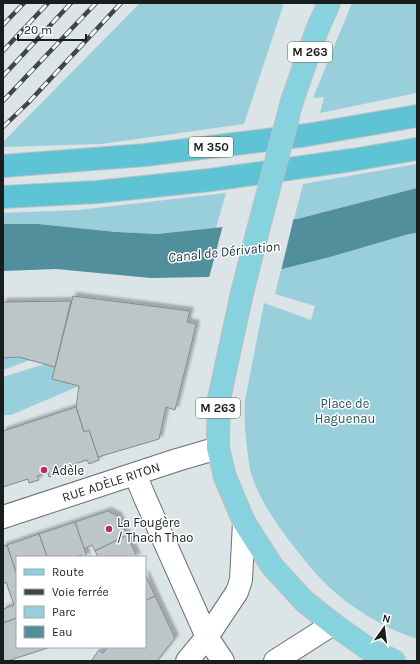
<svg xmlns="http://www.w3.org/2000/svg" width="420" height="664" viewBox="0 0 420 664" font-family="Karla,sans-serif">
  <style>
    .green { fill: #98cfdb }
    .water { fill: #508f9b }
    .pier { fill: #dbe4e6 }
    .building { fill: #bcc5c7; stroke: #828a8c; filter: url(#shadow) }
    .lines { fill: none; stroke-linecap: round; stroke-linejoin: round }
    .minor-casing { stroke: #697172; stroke-width: 24 }
    .secondary-casing { stroke: #697172; stroke-width: 24 }
    .primary-casing { stroke: #bfc0c0; stroke-width: 24 }
    .trunk-casing { stroke: #bfc0c0; stroke-width: 24 }
    .minor { stroke: #fff; stroke-width: 22 }
    .secondary { stroke: #fff; stroke-width: 22 }
    .primary { stroke: #86d2df; stroke-width: 22 }
    .trunk { stroke: #5ec3d4; stroke-width: 22 }
    .rail-casing { stroke: #404545; stroke-width: 4.5 }
    .rail { stroke: #fff; stroke-width: 3; stroke-dasharray: 9; stroke-linecap: butt }
    .primary-bridge-casing { stroke: #bfc0c0; stroke-width: 24; stroke-linecap: butt }
    .primary-bridge { stroke: #86d2df; stroke-width: 22 }
    .poi-dot { fill: #b82c64; stroke: #fff; stroke-width: 1.5 }
    .labels { text-anchor: middle; dominant-baseline: central; stroke-width: 3; stroke-linejoin: round; paint-order: stroke }
    .shield { fill: #fff; stroke: #5e6161; stroke-width: 1 }
    .shield-label { font-size: 12px; font-weight: bold; fill: #191d1d }
    .park-label { font-size: 13px; fill: #205660; stroke: #fff }
    .poi-label { font-size: 13px; fill: #191d1d; stroke: #fff; text-anchor: start }
    .street-label { font-size: 13px; fill: #191d1d; stroke: #fff }
    .water-label { font-size: 14px; font-style: italic; fill: #14343a; stroke: #fff }
  </style>
  <defs>
    <filter id="shadow"><feDropShadow dx="3.5" dy="-3.5" stdDeviation="1" flood-color="#0004"/></filter>
  </defs>
  <rect width="100%" height="100%" fill="#dbe4e6"/>
  <g class="green">
    <path d="M140 3H284L244 124 101 144 3 147V142Z"/>
    <path d="M352 3H417V93L320 113 324 97 313 98Z"/>
    <path d="M417 164V188L297 219H294L303 184Z"/>
    <path d="M226 193 216 228 157 234 116 232 38 224H3V213L79 210Z"/>
    <path d="M417 233V639C381 627 347 606 320 578 310 568 301 555 291 543 275 522 259 499 251 473 249 467 249 461 248 455 245 436 244 419 245 400L264 303 311 320 315 306 275 294 281 269 330 257 409 234Z"/>
    <path d="M19 357 30 360 3 370V358Z"/>
    <path d="M45 364 74 372 79 386 11 415H3V377Z"/>
  </g>
  <path class="water" d="M417 188V233L409 234 330 257 274 271 207 277 151 278 56 269 3 271V224H38L116 232 157 234 297 219Z"/>
  <path class="pier" d="M294 217 281 271 274 273 209 278 223 225Z"/>
  <g class="building">
    <path d="M73 296 190 311 187 322 196 324 192 342 175 410 166 407 159 439 98 457 89 430 84 432 76 407 79 386 52 379Z"/>
    <path d="M71 301 55 367 19 357 3 358V302Z"/>
    <path d="M76 407 84 432 89 430 99 460 89 464 87 460 59 469 60 473 49 477 48 473 37 476 39 480 29 483 28 479 3 487V431Z"/>
    <path d="M108 511 118 516 127 535 95 551 92 545 84 549 75 522Z"/>
    <path d="M75 522 87 557H82L81 555 74 557H47L39 534Z"/>
    <path d="M39 534 47 557H17V576L7 545Z"/>
    <path d="M127 535 137 557H98L95 551Z"/>
    <path d="M7 545 17 576V618L3 623V609L14 605 6 582 3 584V546Z"/>
    <path d="M145 574 155 596 145 601Z"/>
    <path d="M155 596 175 638 157 661H94L92 660 99 650 103 653 108 647H145V601Z"/>
    <path d="M17 618V647H51L7 661H3V623Z"/>
  </g>
  <g class="lines">
    <g class="minor-casing">
      <g id="minor">
        <path d="M135 474 145 498 207 637 223 661"/>
        <path d="M3 517 177 460 218 448"/>
      </g>
    </g>
    <g class="secondary-casing">
      <g id="secondary">
        <path d="M187 661 207 637 237 592 241 580 244 522"/>
        <path d="M275 661 333 624"/>
      </g>
    </g>
    <g class="primary-casing">
      <g id="primary">
        <path d="M292 101 317 30 329 3"/>
        <path d="M242 293 219 399 218 432V448L225 477 244 522 272 566 304 601 333 624 370 650 394 661"/>
      </g>
    </g>
    <g class="trunk-casing">
      <g id="trunk">
        <path d="M3 166 145 155 307 135 417 116"/>
        <path d="M3 197 97 192 210 180 352 160 417 149"/>
      </g>
    </g>
    <use href="#minor" class="minor"/>
    <use href="#secondary" class="secondary"/>
    <use href="#primary" class="primary"/>
    <use href="#trunk" class="trunk"/>
    <g class="rail-casing">
      <g id="rail">
        <path d="M3 25 24 3"/>
        <path d="M3 51 48 3"/>
        <path d="M3 76 71 3"/>
        <path d="M3 101 96 3"/>
        <path d="M3 127 28 103 121 3"/>
      </g>
    </g>
    <use href="#rail" class="rail"/>
    <g class="primary-bridge-casing">
      <path id="primary-bridge" d="M242 293 257 234 292 101"/>
    </g>
    <use href="#primary-bridge" class="primary-bridge"/>
  </g>
  <g class="poi-dot">
    <circle cx="44" cy="470" r="4"/>
    <circle cx="109" cy="529" r="4"/>
  </g>
  <g class="labels">
    <g class="shield">
      <rect x="288" y="42" width="44" height="20" rx="3"/>
      <rect x="189" y="137" width="44" height="20" rx="3"/>
      <rect x="196" y="398" width="44" height="20" rx="3"/>
    </g>
    <g class="shield-label">
      <text x="310" y="52">M 263</text>
      <text x="211" y="147">M 350</text>
      <text x="218" y="408">M 263</text>
    </g>
    <g class="park-label">
      <text x="345" y="403">Place de<tspan x="345" dy="15">Haguenau</tspan></text>
    </g>
    <g class="poi-label">
      <text x="52" y="470">Adèle</text>
      <text x="117" y="522">La Fougère<tspan x="117" dy="15">/ Thach Thao</tspan></text>
    </g>
    <g class="street-label">
      <text transform="translate(111 482) rotate(-18)">RUE ADÈLE RITON</text>
    </g>
    <g class="water-label">
      <text transform="translate(224 252) rotate(-6)">Canal de Dérivation</text>
    </g>
  </g>
  <rect width="420" height="664" fill="none" stroke="#191d1d" stroke-width="8"/>
  <rect x="16" y="556" width="130" height="92" fill="#ffffff" stroke="#a3a5a5"/>
  <rect x="24" y="569" width="20" height="6" fill="#86d2df" stroke="#a3a5a5"/>
  <text x="52" y="576" font-size="12" fill="#191d1d">Route</text>
  <rect x="24" y="589" width="20" height="6" fill="#404545" stroke="#a3a5a5"/>
  <text x="52" y="596" font-size="12" fill="#191d1d">Voie ferrée</text>
  <rect x="24" y="606" width="20" height="12" fill="#98cfdb" stroke="#a3a5a5"/>
  <text x="52" y="616" font-size="12" fill="#191d1d">Parc</text>
  <rect x="24" y="626" width="20" height="12" fill="#508f9b" stroke="#a3a5a5"/>
  <text x="52" y="636" font-size="12" fill="#191d1d">Eau</text>
  <g transform="translate(384 628) rotate(14)" stroke="#ffffff" stroke-width="3" paint-order="stroke">
  <path d="M0-3L7 15L0 10L-7 15Z" fill="#191d1d"/>
  <text y="-6" font-size="11" font-weight="bold" text-anchor="middle" fill="#191d1d">N</text>
  </g>
  <path d="M18 34v6h68v-6" fill="none" stroke="#191d1d" stroke-width="2"/>
  <text x="24" y="34" font-size="12" fill="#191d1d" stroke="#ffffff" stroke-width="3" paint-order="stroke">20 m</text>
</svg>
